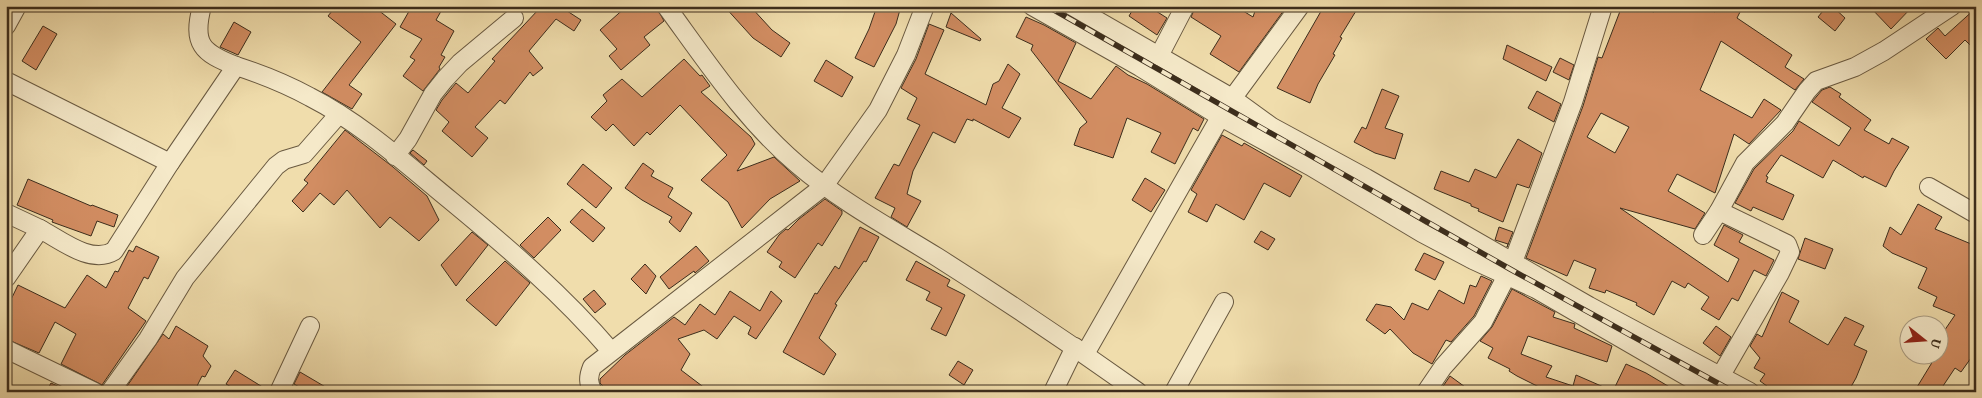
<svg xmlns="http://www.w3.org/2000/svg" width="1982" height="398" viewBox="0 0 1982 398" font-family="'Gentium Book Plus',serif">
  <style>
    .building { fill: #d28d62; stroke: #3c2d1c; fill-rule: evenodd }
    .lines { fill: none; stroke-linecap: round; stroke-linejoin: round }
    .street-casing { stroke: #695940; stroke-width: 20 }
    .street { stroke: #f5e9c9; stroke-width: 18 }
    .rail-casing { stroke: #3c2d1c; stroke-width: 5.5 }
    .rail { stroke: #f5e9c9; stroke-width: 4; stroke-dasharray: 11; stroke-linecap: butt }
  </style>
  <rect width="100%" height="100%" fill="#f0ddac"/>
  <filter id="stains"><feTurbulence type="fractalNoise" baseFrequency=".004" numOctaves="4"/><feColorMatrix values="0 0 0 0 .2 0 0 0 0 .09 0 0 0 0 .02 0 0 0 .5 -.17"/></filter>
  <radialGradient id="worn" r=".72"><stop offset=".6" stop-color="#630" stop-opacity="0"/><stop offset="1" stop-color="#630" stop-opacity=".3"/></radialGradient>
  <g class="building">
    <path d="M336 6H373L396 24 349 85 362 94 352 109 322 92 361 42 328 16Z"/>
    <path d="M412 6H444L436 20 454 31 441 55 445 57 439 67 440 69 423 91 403 76 415 60 410 57 422 39 400 27Z"/>
    <path d="M534 6H567L564 9 581 20 574 31 556 19 529 51 543 68 533 76 530 72 505 104 500 100 475 127 488 138 472 157 442 131 449 122 436 110 442 100 456 83 468 93 495 61 492 59 539 9Z"/>
    <path d="M627 6H656L664 21 644 37 650 45 621 70 609 56 617 49 600 30Z"/>
    <path d="M724 6H750L772 30 790 43 781 57 753 38Z"/>
    <path d="M877 6H901L896 24 874 67 855 58 869 29Z"/>
    <path d="M1135 6H1148L1167 18 1157 35 1129 16Z"/>
    <path d="M1196 6H1235L1253 17 1255 11 1245 6H1287L1239 72 1210 54 1221 36 1191 17Z"/>
    <path d="M1324 6H1359L1340 37 1342 38 1333 54 1335 55 1318 84 1310 103 1277 88Z"/>
    <path d="M1622 6H1631L1654 12 1657 6H1704L1715 12 1718 6H1743L1737 18 1792 55 1785 67 1804 79 1795 90 1721 41 1700 90 1752 118 1764 99 1781 110 1749 144 1734 134 1715 193 1677 174 1668 191 1705 213 1695 229 1620 208 1728 282 1739 259 1714 245 1724 225 1743 235 1739 242 1774 260 1766 276 1754 270 1738 301 1732 298 1719 320 1701 309 1709 297 1688 283 1685 288 1672 281 1654 315 1636 305 1637 303 1606 290 1605 293 1589 288 1596 269 1574 260 1567 276 1526 258 1583 106 1598 57 1602 58ZM1601 113 1629 127 1615 153 1587 137Z"/>
    <path d="M1827 6H1832L1845 18 1835 31 1818 17Z"/>
    <path d="M1869 6H1913L1891 29Z"/>
    <path d="M1976 8V51L1965 40 1946 59 1926 39 1938 28 1945 36Z"/>
    <path d="M951 13 981 39 980 41 946 27Z"/>
    <path d="M1026 17 1044 25 1076 43 1058 81 1091 99 1116 66 1128 75 1147 84 1204 119 1198 131 1193 128 1175 164 1151 152 1161 133 1127 118 1113 158 1074 145 1080 128 1087 122 1031 50 1033 45 1016 37Z"/>
    <path d="M234 22 251 32 238 55 220 47Z"/>
    <path d="M929 24 944 30 925 74 986 105 993 84 999 81 1008 64 1020 74 1002 108 1021 118 1009 138 973 119V121L967 119 955 143 933 132 913 171 907 194 921 201 907 227 891 217 895 208 875 198 894 164 899 166 920 125 907 119 917 98 901 88 916 59Z"/>
    <path d="M43 26 57 34 36 70 22 61Z"/>
    <path d="M1507 45 1552 67 1546 81 1503 59Z"/>
    <path d="M1560 58 1574 65 1569 80 1553 72Z"/>
    <path d="M684 59 700 76 702 75 710 86 701 92 751 137 755 144 737 171 774 157 800 181 770 199 742 228 728 202 701 180 727 155 680 105 650 135 647 132 634 146 613 124 606 131 591 117 607 101 603 95 622 79 642 97Z"/>
    <path d="M826 60 853 77 842 97 814 81Z"/>
    <path d="M1830 87 1841 94 1839 97 1871 120 1864 130 1889 144 1892 138 1909 147 1894 171 1886 187 1864 176 1863 178 1833 160 1823 178 1781 155 1766 176 1768 177 1766 182 1794 195 1783 220 1753 207 1751 211 1735 203 1754 169 1793 131 1799 121 1839 146 1851 128 1812 102 1822 90Z"/>
    <path d="M1382 89 1399 96 1385 128 1403 134 1395 159 1375 153 1354 142 1362 127 1366 129Z"/>
    <path d="M1537 91 1561 104 1554 122 1528 108Z"/>
    <path d="M345 130 393 167 427 196 439 220 419 241 390 217 380 228 347 190 334 205 320 193 303 212 292 201 308 183 304 180Z"/>
    <path d="M1222 135 1242 146 1244 143 1302 176 1290 197 1264 183 1244 220 1216 204 1207 222 1188 212 1197 194 1191 190Z"/>
    <path d="M1518 139 1542 153 1529 188 1517 184 1503 222 1478 211 1479 209 1471 206V204L1434 189 1441 171 1469 182 1475 169 1496 178Z"/>
    <path d="M413 150 427 161 424 165 410 153Z"/>
    <path d="M643 163 654 171 651 176 673 188 668 197 692 213 680 232 669 222 672 217 642 200 625 188Z"/>
    <path d="M583 164 612 188 596 208 567 184Z"/>
    <path d="M1145 178 1165 190 1151 212 1132 200Z"/>
    <path d="M28 179 91 206 92 205 118 215 114 227 97 221 91 236 52 222 53 220 17 205Z"/>
    <path d="M825 199 842 211V214L822 246 818 243 795 278 779 267 782 262 767 252 779 235 786 229 788 230 799 219Z"/>
    <path d="M1918 204 1942 217 1935 229 1976 246V351L1961 372 1955 368 1939 392H1914L1936 356H1940V337L1955 315 1933 306 1937 297 1918 288 1927 268 1892 253 1883 246 1890 227 1901 235Z"/>
    <path d="M582 209 605 228 593 242 570 222Z"/>
    <path d="M548 217 561 230 534 258 520 245Z"/>
    <path d="M860 227 879 237 866 262 864 261 835 304 837 305 819 338 836 354 824 375 783 352 815 293 817 294 835 266 839 269Z"/>
    <path d="M1499 227 1513 232 1507 247 1508 244 1495 240Z"/>
    <path d="M1261 231 1275 239 1268 250 1254 242Z"/>
    <path d="M472 232 488 245 456 286 441 265Z"/>
    <path d="M1805 238 1833 249 1825 269 1798 259Z"/>
    <path d="M136 246 159 257 148 279 144 277 128 308 146 321 102 385 61 364 76 334 55 322 39 353 6 339V310L18 285 65 308 87 275 106 288 115 271 118 272 129 250 133 252Z"/>
    <path d="M696 246 709 261 695 273 694 271 669 289 660 277Z"/>
    <path d="M1424 253 1444 262 1435 280 1415 270Z"/>
    <path d="M505 261 530 283 496 326 466 300Z"/>
    <path d="M916 261 950 280 947 286 965 295 946 336 931 329 942 308 926 300 930 292 906 280Z"/>
    <path d="M645 264 656 276 646 294 631 279Z"/>
    <path d="M1481 276 1492 281 1474 316 1451 342 1446 340 1432 364 1413 353 1390 329 1385 334 1366 320 1376 304 1391 307 1404 320 1412 303 1428 310 1439 290 1464 304 1470 285 1476 287Z"/>
    <path d="M1512 289 1555 312 1553 317 1575 324 1574 328 1612 346 1607 362 1528 336 1521 354 1552 366 1546 377 1573 386 1576 375 1615 392H1549L1517 376 1509 371 1510 369 1488 358 1493 348 1480 341 1492 327Z"/>
    <path d="M594 290 606 304 595 313 583 299Z"/>
    <path d="M730 291 760 311 771 291 782 301 756 339 748 334 751 327 734 316 717 339 704 330 678 339 690 354 681 370 710 392H608L600 383V379L625 355 674 317 685 325 700 304 715 315Z"/>
    <path d="M1782 292 1799 301 1789 322 1828 345 1845 317 1864 326 1854 345 1867 351 1856 378 1848 392H1775L1760 381 1765 374 1754 368 1760 358 1750 346 1757 334 1762 337Z"/>
    <path d="M176 326 208 346 203 356 211 366 205 377 202 376 194 392H123L163 334 169 339Z"/>
    <path d="M1716 326 1731 337 1720 356 1703 343Z"/>
    <path d="M958 361 973 370 964 385 949 375Z"/>
    <path d="M1626 364 1646 373 1678 392H1634L1614 389Z"/>
    <path d="M235 370 269 391V392H240L226 384Z"/>
    <path d="M300 372 334 392H308L294 384Z"/>
    <path d="M1450 376 1472 392H1439Z"/>
    <path d="M51 383 70 392H46Z"/>
  </g>
  <g class="lines">
    <g class="street-casing">
      <g id="street">
        <path d="M202 6C192 44 202 53 236 66"/>
        <path d="M666 6C707 62 745 120 798 165 840 201 890 228 937 257 1005 300 1072 345 1138 392"/>
        <path d="M1032 6 1140 67 1221 117 1310 166 1422 233 1473 260 1536 289 1714 392"/>
        <path d="M1072 6 1232 98 1272 127 1366 178 1589 306 1750 392"/>
        <path d="M6 26 17 6"/>
        <path d="M1159 56 1185 6"/>
        <path d="M6 81 170 163"/>
        <path d="M395 156 408 139 433 94 445 79 460 63 514 18"/>
        <path d="M1929 187 1976 214"/>
        <path d="M1719 211 1787 244 1790 252 1780 273 1720 377"/>
        <path d="M6 213 40 229"/>
        <path d="M1703 235 1719 211 1745 163 1785 123 1807 91 1816 81 1855 67 1884 51 1952 6"/>
        <path d="M1513 262 1573 102 1603 6"/>
        <path d="M6 278 40 229C61 240 91 265 114 251L170 163 236 66C261 74 286 84 310 97 361 123 406 164 450 200 507 247 563 295 611 351"/>
        <path d="M6 349 95 392"/>
        <path d="M1085 354 1226 107 1300 6"/>
        <path d="M110 392 148 339 185 278 276 166 284 160 304 154 339 114"/>
        <path d="M279 392 310 326"/>
        <path d="M593 392C588 383 588 377 592 367L824 186 878 110 906 55 925 6"/>
        <path d="M1053 392 1075 347"/>
        <path d="M1174 392 1224 302"/>
        <path d="M1426 392 1443 367 1483 322 1507 275"/>
      </g>
    </g>
    <use href="#street" class="street"/>
    <g class="rail-casing">
      <path id="rail" d="M1047 6 1510 269 1734 392"/>
    </g>
    <use href="#rail" class="rail"/>
  </g>
  <rect width="1982" height="398" fill="none" stroke="#f0ddac" stroke-width="25"/>
  <rect x="8" y="8" width="1967" height="383" fill="none" stroke="#3c2d1c" stroke-width="2.5"/>
  <rect x="12" y="12" width="1957" height="373" fill="none" stroke="#3c2d1c"/>
  <g transform="translate(1924 340) rotate(107)"><circle r="24" fill="#f5e9c9" stroke="#ab9e84"/>
  <path d="M0-4L9 19L0 12L-9 19Z" fill="#8f2418"/>
  <text y="-8" font-size="14" font-weight="bold" text-anchor="middle" fill="#3c2d1c">U</text>
  </g>
  <rect width="100%" height="100%" filter="url(#stains)"/>
  <rect width="100%" height="100%" fill="url(#worn)"/>
</svg>
